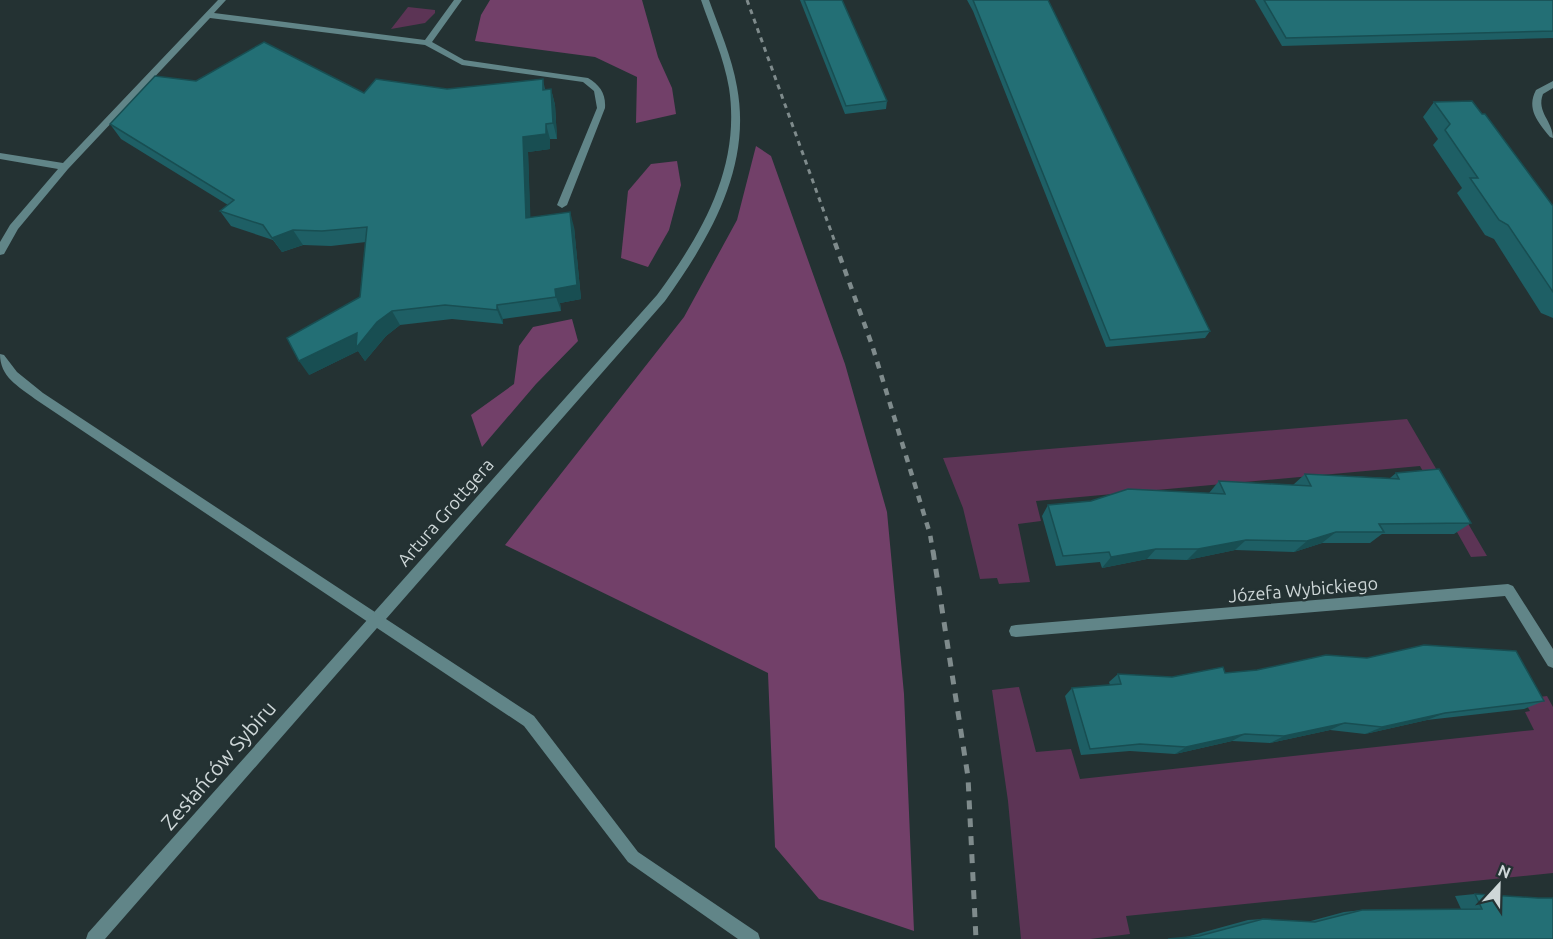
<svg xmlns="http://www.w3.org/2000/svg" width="1553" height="939" viewBox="0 0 1553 939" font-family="Ubuntu,sans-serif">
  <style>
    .green { fill: #5c3455 }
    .forest { fill: #724069 }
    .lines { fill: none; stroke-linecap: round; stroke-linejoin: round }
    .lane { fill: #618588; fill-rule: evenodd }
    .street { fill: #618588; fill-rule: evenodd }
    .rail-far2 { stroke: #7f8b8c; stroke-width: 3; stroke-dasharray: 5 5; stroke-linecap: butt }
    .rail-far1 { stroke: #7f8b8c; stroke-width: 4.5; stroke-dasharray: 7 7; stroke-linecap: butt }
    .rail { stroke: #7f8b8c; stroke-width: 5; stroke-dasharray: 9 9; stroke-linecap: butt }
    .wall { fill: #1e5f65 }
    .shaded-wall { fill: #184e52 }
    .building { fill: #236f75; stroke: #184e52; stroke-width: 1.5 }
    .labels { text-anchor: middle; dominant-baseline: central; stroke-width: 4.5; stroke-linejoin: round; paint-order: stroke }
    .street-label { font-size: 18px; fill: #ced7d8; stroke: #243233 }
    .near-street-label { font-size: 21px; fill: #ced7d8; stroke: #243233 }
  </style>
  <rect width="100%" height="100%" fill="#243233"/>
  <g class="green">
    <path d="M408 7 435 10V13L425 23 391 29Z"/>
    <path d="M1407 419 1487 556 1471 557 1420 466 1036 501 1041 521 1018 524 1030 582 999 584 997 578 980 579 963 508 943 458Z"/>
    <path d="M1019 687 1036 752 1071 749 1080 779 1534 730 1525 712 1530 711 1523 699 1547 696 1553 707V873L1126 916 1130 934 1090 939H1021L1008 801 992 690Z"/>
  </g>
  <g class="forest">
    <path d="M490 0H642L658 57 672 88 676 114 636 123 637 77 595 57 475 41 481 15Z"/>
    <path d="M756 146 771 156 845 364 887 512 904 694 914 931 819 899 775 847 768 673 505 545 684 317 737 220Z"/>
    <path d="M677 161 681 185 669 230 648 267 621 258 628 191 651 164Z"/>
    <path d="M572 319 578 341 536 384 482 447 471 415 514 384 519 346 533 327Z"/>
  </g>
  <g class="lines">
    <g class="lane">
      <path d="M218 0H226L214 13 425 40 454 0H462L432 42 464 60 588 78C600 85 606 94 605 108L567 205 562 208 557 205 597 108 594 91 583 82 462 65 425 45 210 18 68 169 18 229 4 254 0 255V242L10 225 58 169 0 159V153L63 163Z"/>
      <path d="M0 354 4 355 17 372 43 393 381 616 383 620 381 624 376 626 371 624 35 399C18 386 0 377 0 354Z"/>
      <path d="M1508 584 1513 586 1553 649V668L1548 666 1505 596 1016 637 1011 636 1009 631 1011 626 1016 625Z"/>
    </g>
    <g class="street">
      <path d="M701 0H709C719 28 732 57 737 87 752 167 710 238 665 301L386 619 534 716 638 852 758 933 760 939H738L628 862 524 726 377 628 105 939H86L88 933 657 295C702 234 741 167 729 88 724 58 711 29 701 0Z"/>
      <path d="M1553 81V88L1543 94C1536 112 1553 121 1553 138L1550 137C1538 122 1526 109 1536 90Z"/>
    </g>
    <path class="rail-far2" d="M747 0 836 245"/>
    <path class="rail-far1" d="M835 243 872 345 930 534 933 552"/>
    <path class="rail" d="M933 551 968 777 976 939"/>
  </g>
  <g class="wall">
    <path d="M800 0H842L887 101 886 109 845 114Z"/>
    <path d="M967 0H1048L1210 331 1205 338 1106 347 973 11Z"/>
    <path d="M1255 0H1553V38L1282 46Z"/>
    <path d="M543 79 545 90 551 89 555 105 557 139H550V149L528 152 530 217 574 227 581 299 560 303 561 311 503 319V324L452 319 400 325 386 336 365 361 358 351 309 375 360 297 366 242 331 246 303 245 282 252 273 240 231 226 220 211 228 205 121 139 110 124 196 81 364 93 447 89Z"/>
    <path d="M1434 102 1553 206V318L1541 313 1494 239 1485 235 1457 193 1462 188 1433 145 1438 139 1423 117Z"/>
    <path d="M1396 473 1471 523 1454 534H1382L1370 543H1322L1294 552 1235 550 1187 560 1147 559 1102 568 1100 562 1056 566 1042 516 1048 505 1209 493 1219 481 1293 485 1305 474 1390 478Z"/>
    <path d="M1225 673 1544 701 1524 709 1427 720 1365 734 1330 730 1270 743 1232 741 1175 754 1130 751 1081 755 1065 696 1072 688 1110 685 1109 682 1118 674 1172 677Z"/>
    <path d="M1475 894 1538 898 1553 939 1186 937 1248 920 1263 919 1307 922 1344 912 1362 910 1461 909 1455 896Z"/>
  </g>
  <g class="shaded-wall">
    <path d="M551 89 555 105 557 139 553 123Z"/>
    <path d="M546 124 550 139V149L528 152 531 232 526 218 523 137Z"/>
    <path d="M570 212 574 227 581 299 560 303 561 311 556 297 555 289Z"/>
    <path d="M293 230 303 245 282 252 272 238Z"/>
    <path d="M497 305 503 319V324L497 310Z"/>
    <path d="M392 311 400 325 386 336 365 361 358 351 309 375 299 361 377 322Z"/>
    <path d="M1336 532 1322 543 1294 552 1307 541Z"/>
    <path d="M1246 540 1235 550 1187 560 1198 549Z"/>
    <path d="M1156 549 1147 559 1102 568 1111 557Z"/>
    <path d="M1445 713 1427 720 1365 734 1382 727Z"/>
    <path d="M1345 723 1330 730 1270 743 1284 736Z"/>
    <path d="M1245 734 1232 741 1175 754 1186 747Z"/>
  </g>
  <g class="building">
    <path d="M804 0H842L887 101 846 106Z"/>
    <path d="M973 0H1048L1210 331 1110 340Z"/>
    <path d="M1264 0H1553V31L1286 38Z"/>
    <path d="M264 42 364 93 376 79 447 89 543 79V90L551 89 553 123 546 124V134L523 137 526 218 570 212 577 285 555 289 556 297 497 305V310L445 305 392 311 377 322 356 348 357 333 299 361 287 338 360 297 367 227 322 231 293 230 272 238 263 225 220 211 234 200 110 124 155 76 196 81Z"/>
    <path d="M1472 101 1482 114H1485L1553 206V292L1508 225 1499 220 1470 178H1478L1445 130 1450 124 1434 102Z"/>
    <path d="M1439 469 1471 523 1379 524 1384 532H1336L1307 541 1246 540 1198 549H1156L1111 557 1109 552 1063 556 1048 505 1091 501 1128 489 1225 494 1219 481 1311 486 1305 474 1399 479 1396 473Z"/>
    <path d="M1424 645 1516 651 1544 701 1445 713 1382 727 1345 723 1284 736 1245 734 1186 747 1140 744 1090 749 1072 688 1121 684 1118 674 1172 677 1223 667 1225 673 1257 670 1326 655 1367 658Z"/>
    <path d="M1475 894 1538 898H1553V939H1168L1199 936 1263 919 1315 922 1362 910 1482 909Z"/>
  </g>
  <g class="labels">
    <g class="street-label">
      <text transform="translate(445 512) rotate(-49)">Artura Grottgera</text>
      <text transform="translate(1303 589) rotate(-5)">Józefa Wybickiego</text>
    </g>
    <g class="near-street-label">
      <text transform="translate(218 765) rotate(-49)">Zesłańców Sybiru</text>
    </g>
  </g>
  <g transform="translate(1499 885) rotate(22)" stroke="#243233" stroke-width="4.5" paint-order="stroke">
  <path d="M0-4.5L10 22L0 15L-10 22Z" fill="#ced7d8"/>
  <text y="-9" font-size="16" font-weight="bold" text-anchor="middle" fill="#ced7d8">N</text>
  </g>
</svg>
